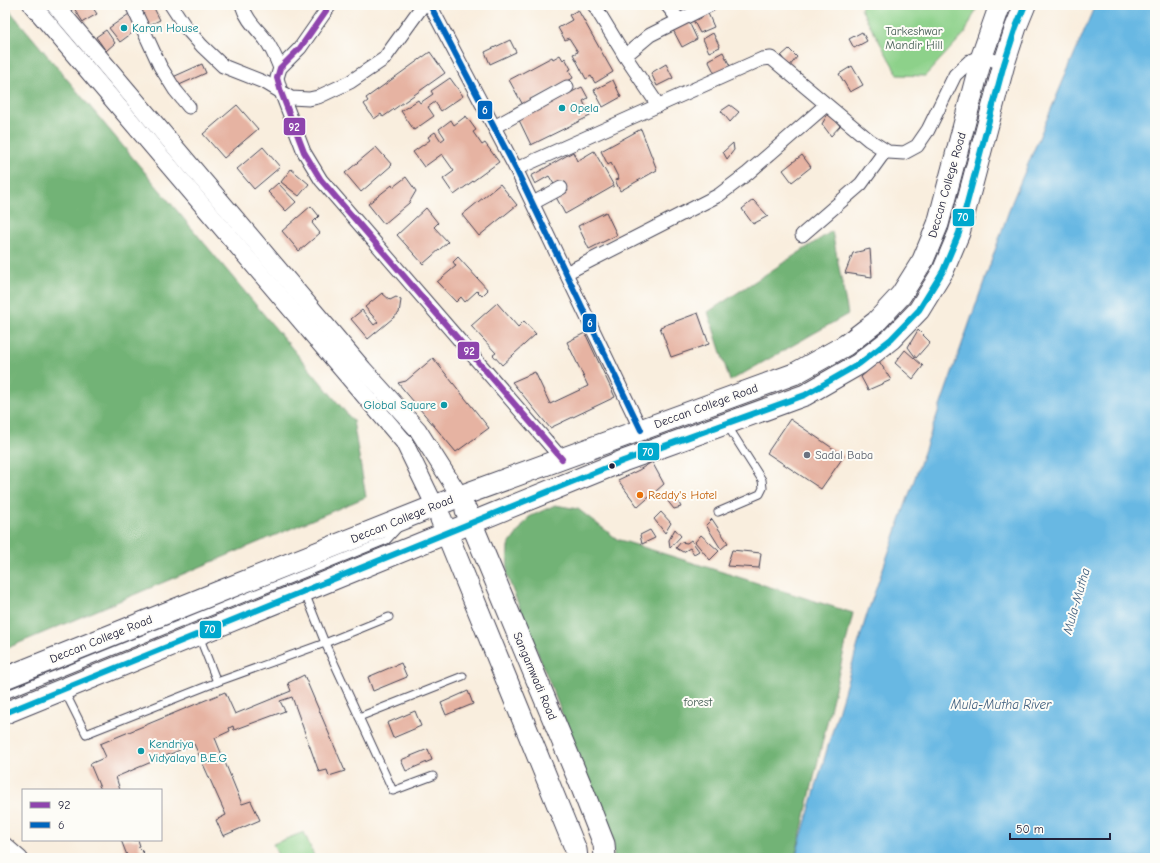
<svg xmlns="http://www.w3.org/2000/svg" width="1160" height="863" viewBox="0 0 1160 863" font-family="'Comic Neue',sans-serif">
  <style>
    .green { fill: #8dd18a; stroke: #587a62 }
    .forest { fill: #72b376; stroke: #4a6a58 }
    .water { fill: #68b8e3; stroke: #456d8f }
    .building { fill: #e6b3a2 }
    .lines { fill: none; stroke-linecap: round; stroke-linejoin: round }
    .service-casing { stroke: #424153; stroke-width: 9 }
    .minor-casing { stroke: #424153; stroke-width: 15 }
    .tertiary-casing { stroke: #424153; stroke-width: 19 }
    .primary-casing { stroke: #424153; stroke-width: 23 }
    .service { stroke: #fff; stroke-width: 7 }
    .minor { stroke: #fff; stroke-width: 13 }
    .tertiary { stroke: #fff; stroke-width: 17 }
    .primary { stroke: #fff; stroke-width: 21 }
    .bus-1-casing { stroke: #fdfcf7; stroke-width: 9 }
    .bus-2-casing { stroke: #fdfcf7; stroke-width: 9 }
    .bus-3-casing { stroke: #fdfcf7; stroke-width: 9 }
    .bus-1 { stroke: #8e44ad; stroke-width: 6 }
    .bus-2 { stroke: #0065bd; stroke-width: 6 }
    .bus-3 { stroke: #00a9ce; stroke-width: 6 }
    .culture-dot { fill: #0f9aa8; stroke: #fdfcf7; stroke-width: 1.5 }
    .worship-dot { fill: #6b7280; stroke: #fdfcf7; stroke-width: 1.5 }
    .bus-dot { fill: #22223b; stroke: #fdfcf7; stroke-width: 1.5 }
    .food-dot { fill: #e8710a; stroke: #fdfcf7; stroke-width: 1.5 }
    .labels { text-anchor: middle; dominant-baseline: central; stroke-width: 4; stroke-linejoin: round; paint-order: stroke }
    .culture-label { font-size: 12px; fill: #0d838f; stroke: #fdfcf7; text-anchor: start }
    .park-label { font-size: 12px; fill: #475f57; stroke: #fdfcf7 }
    .street-label { font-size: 12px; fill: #22223b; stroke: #fdfcf7 }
    .worship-label { font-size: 12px; fill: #5b616d; stroke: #fdfcf7; text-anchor: start }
    .food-label { font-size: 12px; fill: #c56008; stroke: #fdfcf7; text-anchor: start }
    .water-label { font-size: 13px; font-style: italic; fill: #3e5e7e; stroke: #fdfcf7 }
    .line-badge { stroke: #fdfcf7; stroke-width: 1.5 }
    .badge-label { font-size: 11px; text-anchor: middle; font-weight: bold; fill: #fff }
  </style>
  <rect width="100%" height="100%" fill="#fdfcf7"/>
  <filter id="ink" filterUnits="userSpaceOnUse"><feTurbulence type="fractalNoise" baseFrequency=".025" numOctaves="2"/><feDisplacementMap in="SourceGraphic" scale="8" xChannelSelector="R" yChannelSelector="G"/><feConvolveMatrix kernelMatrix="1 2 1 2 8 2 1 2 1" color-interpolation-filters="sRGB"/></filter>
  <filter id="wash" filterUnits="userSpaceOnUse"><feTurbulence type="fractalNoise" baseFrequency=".012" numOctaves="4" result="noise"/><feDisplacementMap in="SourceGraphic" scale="16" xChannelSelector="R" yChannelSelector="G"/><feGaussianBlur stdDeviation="0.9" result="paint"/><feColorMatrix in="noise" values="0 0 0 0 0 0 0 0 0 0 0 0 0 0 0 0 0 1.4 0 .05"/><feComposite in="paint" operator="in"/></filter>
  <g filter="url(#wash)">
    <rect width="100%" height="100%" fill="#f9eede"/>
    <g class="green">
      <path d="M863 5H978L965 33 925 76 898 75 861 9Z"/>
      <path d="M304 832 315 858H279L273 844Z"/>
    </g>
    <g class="forest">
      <path d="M5 5 353 421 366 497 5 649Z"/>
      <path d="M832 231 848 314 730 381 708 312Z"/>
      <path d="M555 505 578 509 617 539 853 613 795 858H614L613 841 507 576 508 546 529 517Z"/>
    </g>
    <path class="water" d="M1095 5H1155V858H795L867 614 1012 202Z"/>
    <g id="blocks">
      <g class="building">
        <path d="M72 5H91L97 14 83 22Z"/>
        <path d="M153 6 160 20 147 26 140 12Z"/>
        <path d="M578 10 613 72 595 83 591 76 586 79 573 54 578 52 569 38 565 40 558 28 572 20 569 15Z"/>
        <path d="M707 11 714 27 700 33 692 18Z"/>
        <path d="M129 14 139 28 120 42 109 28Z"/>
        <path d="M688 20 697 39 682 47 672 28Z"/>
        <path d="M106 30 115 43 106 51 96 37Z"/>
        <path d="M862 32 867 41 854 48 849 39Z"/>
        <path d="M713 33 720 47 709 52 703 39Z"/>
        <path d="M510 40 516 52 490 64 485 52Z"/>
        <path d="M789 49 797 57 789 67 781 56Z"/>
        <path d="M430 52 445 73 383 117 381 114 374 119 364 104 368 101 366 98Z"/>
        <path d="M723 52 730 66 715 74 708 60Z"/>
        <path d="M560 55 563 60 565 58 571 69 569 70 573 78 523 105 509 80 552 57 553 59Z"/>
        <path d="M202 64 206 73 177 86 173 77Z"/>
        <path d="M666 64 673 78 657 86 651 73Z"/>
        <path d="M852 66 863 85 850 92 839 74Z"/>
        <path d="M450 78 463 96 441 111 435 102 428 107 434 116 414 130 401 111 418 100 420 103 433 94 431 91Z"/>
        <path d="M613 80 621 97 603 107 594 90Z"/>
        <path d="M582 87 588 98 583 101 590 116 531 145 518 118Z"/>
        <path d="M237 105 258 129 224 158 203 134Z"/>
        <path d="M730 105 739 112 730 122 721 111Z"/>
        <path d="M829 112 840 126 831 136 822 124Z"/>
        <path d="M466 116 476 130 473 132 482 145 485 143 499 162 454 195 443 179 454 171 442 154 424 167 413 152 430 140 428 137 435 132 441 141 445 138 439 129 451 120 454 125Z"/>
        <path d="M641 129 657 170 620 191 615 180 619 179 611 163 608 165 601 151Z"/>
        <path d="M733 143 734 150 727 159 723 152Z"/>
        <path d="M263 147 280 167 254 189 237 169Z"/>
        <path d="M376 147 392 165 361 192 345 173Z"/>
        <path d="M594 151 614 186 565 214 556 197 568 191 563 182 555 186 549 176 535 184 531 176 573 152 577 161Z"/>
        <path d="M802 155 811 167 792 182 783 170Z"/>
        <path d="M291 169 309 184 299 196 281 182Z"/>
        <path d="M406 177 416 191 409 203 384 224 368 204 392 185 393 187Z"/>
        <path d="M278 183 296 202 286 211 268 192Z"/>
        <path d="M500 184 517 205 479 236 462 215Z"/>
        <path d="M753 200 768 216 753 224 742 209Z"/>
        <path d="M311 206 319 216 312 223 320 233 299 251 282 231Z"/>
        <path d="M426 208 438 223 434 227 448 242 423 264 397 235Z"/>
        <path d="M606 212 617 235 589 249 578 226Z"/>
        <path d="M870 249 872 277 845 273 853 253Z"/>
        <path d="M458 257 488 290 482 296 477 291 465 302 461 297 456 302 437 282 456 266 453 262Z"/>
        <path d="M382 293 390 300 396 297 401 300 399 313 368 339 351 319 362 310 374 325 378 322 365 307Z"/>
        <path d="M497 303 518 327 524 321 536 334 502 365 493 355 496 353 471 326Z"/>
        <path d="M698 313 709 344 671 357 660 327Z"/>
        <path d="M918 330 930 342 916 358 908 347Z"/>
        <path d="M585 333 615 397 550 428 512 382 535 372 550 404 588 386 567 342Z"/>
        <path d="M905 350 923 366 913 379 895 363Z"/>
        <path d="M433 358 489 428 456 452 398 383 406 381Z"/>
        <path d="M879 361 891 380 868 390 861 377Z"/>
        <path d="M790 419 844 456 821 489 767 453Z"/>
        <path d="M652 462 664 484 638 507 618 480 639 470Z"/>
        <path d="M674 493 681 507 674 509 666 499Z"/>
        <path d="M661 512 671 523 665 533 654 519Z"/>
        <path d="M712 519 728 543 721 549 706 525Z"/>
        <path d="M675 529 681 536 670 548 669 540Z"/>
        <path d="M650 530 655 538 642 544 640 535Z"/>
        <path d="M701 535 719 551 710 560 695 542Z"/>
        <path d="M691 540 699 551 694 554 690 548 683 552 676 548 681 542 687 543Z"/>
        <path d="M732 550 761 553 759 568 727 566Z"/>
        <path d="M401 663 407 677 373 691 368 677Z"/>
        <path d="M304 675 345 771 329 776 327 770 319 772 292 697 280 701 285 711 234 730 233 726 229 728 230 731 215 738 242 804 251 801 260 820 223 836 216 820 226 815 194 744 116 777 120 790H101L90 764 106 757 100 744 225 692 235 714 291 691 288 683Z"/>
        <path d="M468 691 473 704 446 715 441 703Z"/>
        <path d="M415 711 421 726 393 738 387 723Z"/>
        <path d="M428 749 432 760 406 771 401 760Z"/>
        <path d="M121 840H138L140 846 138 847 144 853 133 858H128Z"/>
      </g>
    </g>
  </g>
  <g filter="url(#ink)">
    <use href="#blocks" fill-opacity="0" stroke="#424153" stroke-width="1"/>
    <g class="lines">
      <g class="service-casing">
        <g id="service">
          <path d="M718 512 760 494 763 488 762 480 727 425"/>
          <path d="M305 593 325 643 389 617"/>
          <path d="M199 636 217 682"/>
          <path d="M64 690 86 734 217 682 325 643 393 791 433 776"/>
          <path d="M5 695 387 540 399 527"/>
          <path d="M359 717 463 676"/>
        </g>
      </g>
      <g class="minor-casing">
        <g id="minor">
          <path d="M132 5 160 66 175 90 189 107"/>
          <path d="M171 5 186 28 202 46 223 66 266 83 291 98 309 99 318 97 350 82 384 59 423 5"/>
          <path d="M242 5C246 19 256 28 265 39 272 48 276 58 280 68"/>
          <path d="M330 5 300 48 280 68 277 78 281 92 304 152 321 180 562 459"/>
          <path d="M430 5 516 169 641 430"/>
          <path d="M594 5 625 56 658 105"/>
          <path d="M667 5 679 20"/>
          <path d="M625 56 650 35 710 5"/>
          <path d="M494 127 567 87"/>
          <path d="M516 169 762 59 771 58 869 140 888 152 904 153 917 146 928 130 955 75 970 61 982 56 1004 64"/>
          <path d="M533 203 561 188"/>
          <path d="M802 235 861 184 885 151"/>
          <path d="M566 273 719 195 748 173 826 105"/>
          <path d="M5 844 21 858"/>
        </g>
      </g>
      <g class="tertiary-casing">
        <g id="tertiary">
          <path d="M32 5 404 442 435 506"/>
          <path d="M55 5 363 369 418 430 460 496"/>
        </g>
      </g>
      <g class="primary-casing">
        <g id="primary">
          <path d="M466 510 582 788 604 844 605 858"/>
          <path d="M441 519 576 850 577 858"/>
          <path d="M5 678 231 587 460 496 794 374 846 345 876 322 901 295 923 260 938 224 982 56 1000 5"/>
          <path d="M5 713 623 461 805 395 859 364 891 339 919 310 943 271 959 233 1004 64 1016 27 1025 5"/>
        </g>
      </g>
      <use href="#service" class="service"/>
      <use href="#minor" class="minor"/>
      <use href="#tertiary" class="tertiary"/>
      <use href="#primary" class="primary"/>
      <g class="bus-1-casing">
        <path id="bus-1" d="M330 5 300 48 280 68 277 78 281 92 304 152 321 180 562 459"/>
      </g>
      <g class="bus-2-casing">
        <path id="bus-2" d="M430 5 516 169 641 430"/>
      </g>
      <g class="bus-3-casing">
        <path id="bus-3" d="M5 713 623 461 805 395 859 364 891 339 919 310 943 271 959 233 1004 64 1016 27 1025 5"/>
      </g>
      <use href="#bus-1" class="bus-1"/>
      <use href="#bus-2" class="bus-2"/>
      <use href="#bus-3" class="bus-3"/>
    </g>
  </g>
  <g class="culture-dot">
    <circle cx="124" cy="28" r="4"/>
    <circle cx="562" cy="108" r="4"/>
    <circle cx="444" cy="405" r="4"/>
    <circle cx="141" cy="751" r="4"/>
  </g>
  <circle class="worship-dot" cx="807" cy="455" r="4"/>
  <circle class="bus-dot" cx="612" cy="466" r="3.5"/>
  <circle class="food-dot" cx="640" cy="495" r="4"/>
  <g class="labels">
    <g class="culture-label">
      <text x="132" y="28">Karan House</text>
      <text x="570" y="108">Opela</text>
      <text x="436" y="405" text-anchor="end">Global Square</text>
      <text x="149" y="744">Kendriya<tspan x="149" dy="14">Vidyalaya B.E.G</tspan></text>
    </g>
    <g class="park-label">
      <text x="914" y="31">Tarkeshwar<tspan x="914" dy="14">Mandir Hill</tspan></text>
      <text x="698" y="702">forest</text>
    </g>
    <g class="street-label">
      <text transform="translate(947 185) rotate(-74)">Deccan College Road</text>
      <text transform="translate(706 406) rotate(-20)">Deccan College Road</text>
      <text transform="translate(402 519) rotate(-22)">Deccan College Road</text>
      <text transform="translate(101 639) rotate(-22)">Deccan College Road</text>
      <text transform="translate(535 676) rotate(67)">Sangamwadi Road</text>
    </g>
    <g class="worship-label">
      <text x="815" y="455">Sadal Baba</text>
    </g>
    <g class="food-label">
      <text x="648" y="495">Reddy's Hotel</text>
    </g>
    <g class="water-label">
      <text transform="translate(1076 601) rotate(-74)">Mula-Mutha</text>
      <text x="1001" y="704">Mula-Mutha River</text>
    </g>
  </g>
  <g class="line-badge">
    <rect x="477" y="100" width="16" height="20" rx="4" fill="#0065bd"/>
    <rect x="283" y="117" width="23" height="19" rx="4" fill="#8e44ad"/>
    <rect x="952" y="208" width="23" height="19" rx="4" fill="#00a9ce"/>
    <rect x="582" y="313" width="15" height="20" rx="4" fill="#0065bd"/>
    <rect x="457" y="341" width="23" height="19" rx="4" fill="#8e44ad"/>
    <rect x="637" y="442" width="23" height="19" rx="4" fill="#00a9ce"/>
    <rect x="199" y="620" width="23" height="19" rx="4" fill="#00a9ce"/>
  </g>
  <g class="badge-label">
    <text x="485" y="114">6</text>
    <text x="294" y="131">92</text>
    <text x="963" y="221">70</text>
    <text x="590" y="327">6</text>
    <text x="469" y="355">92</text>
    <text x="648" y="456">70</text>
    <text x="210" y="633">70</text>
  </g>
  <rect width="1160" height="863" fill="none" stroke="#fdfcf7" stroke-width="20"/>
  <rect x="22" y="789" width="140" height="52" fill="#fdfcf7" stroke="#a5a5ac"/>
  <rect x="30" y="802" width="20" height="6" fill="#8e44ad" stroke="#a5a5ac"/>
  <text x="58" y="809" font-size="12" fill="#22223b">92</text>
  <rect x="30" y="822" width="20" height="6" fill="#0065bd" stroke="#a5a5ac"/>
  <text x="58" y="829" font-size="12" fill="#22223b">6</text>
  <path d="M1010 833v6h100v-6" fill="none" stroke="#22223b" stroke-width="2"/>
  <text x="1016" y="833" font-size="12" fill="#22223b" stroke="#fdfcf7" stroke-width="3" paint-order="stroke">50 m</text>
</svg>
